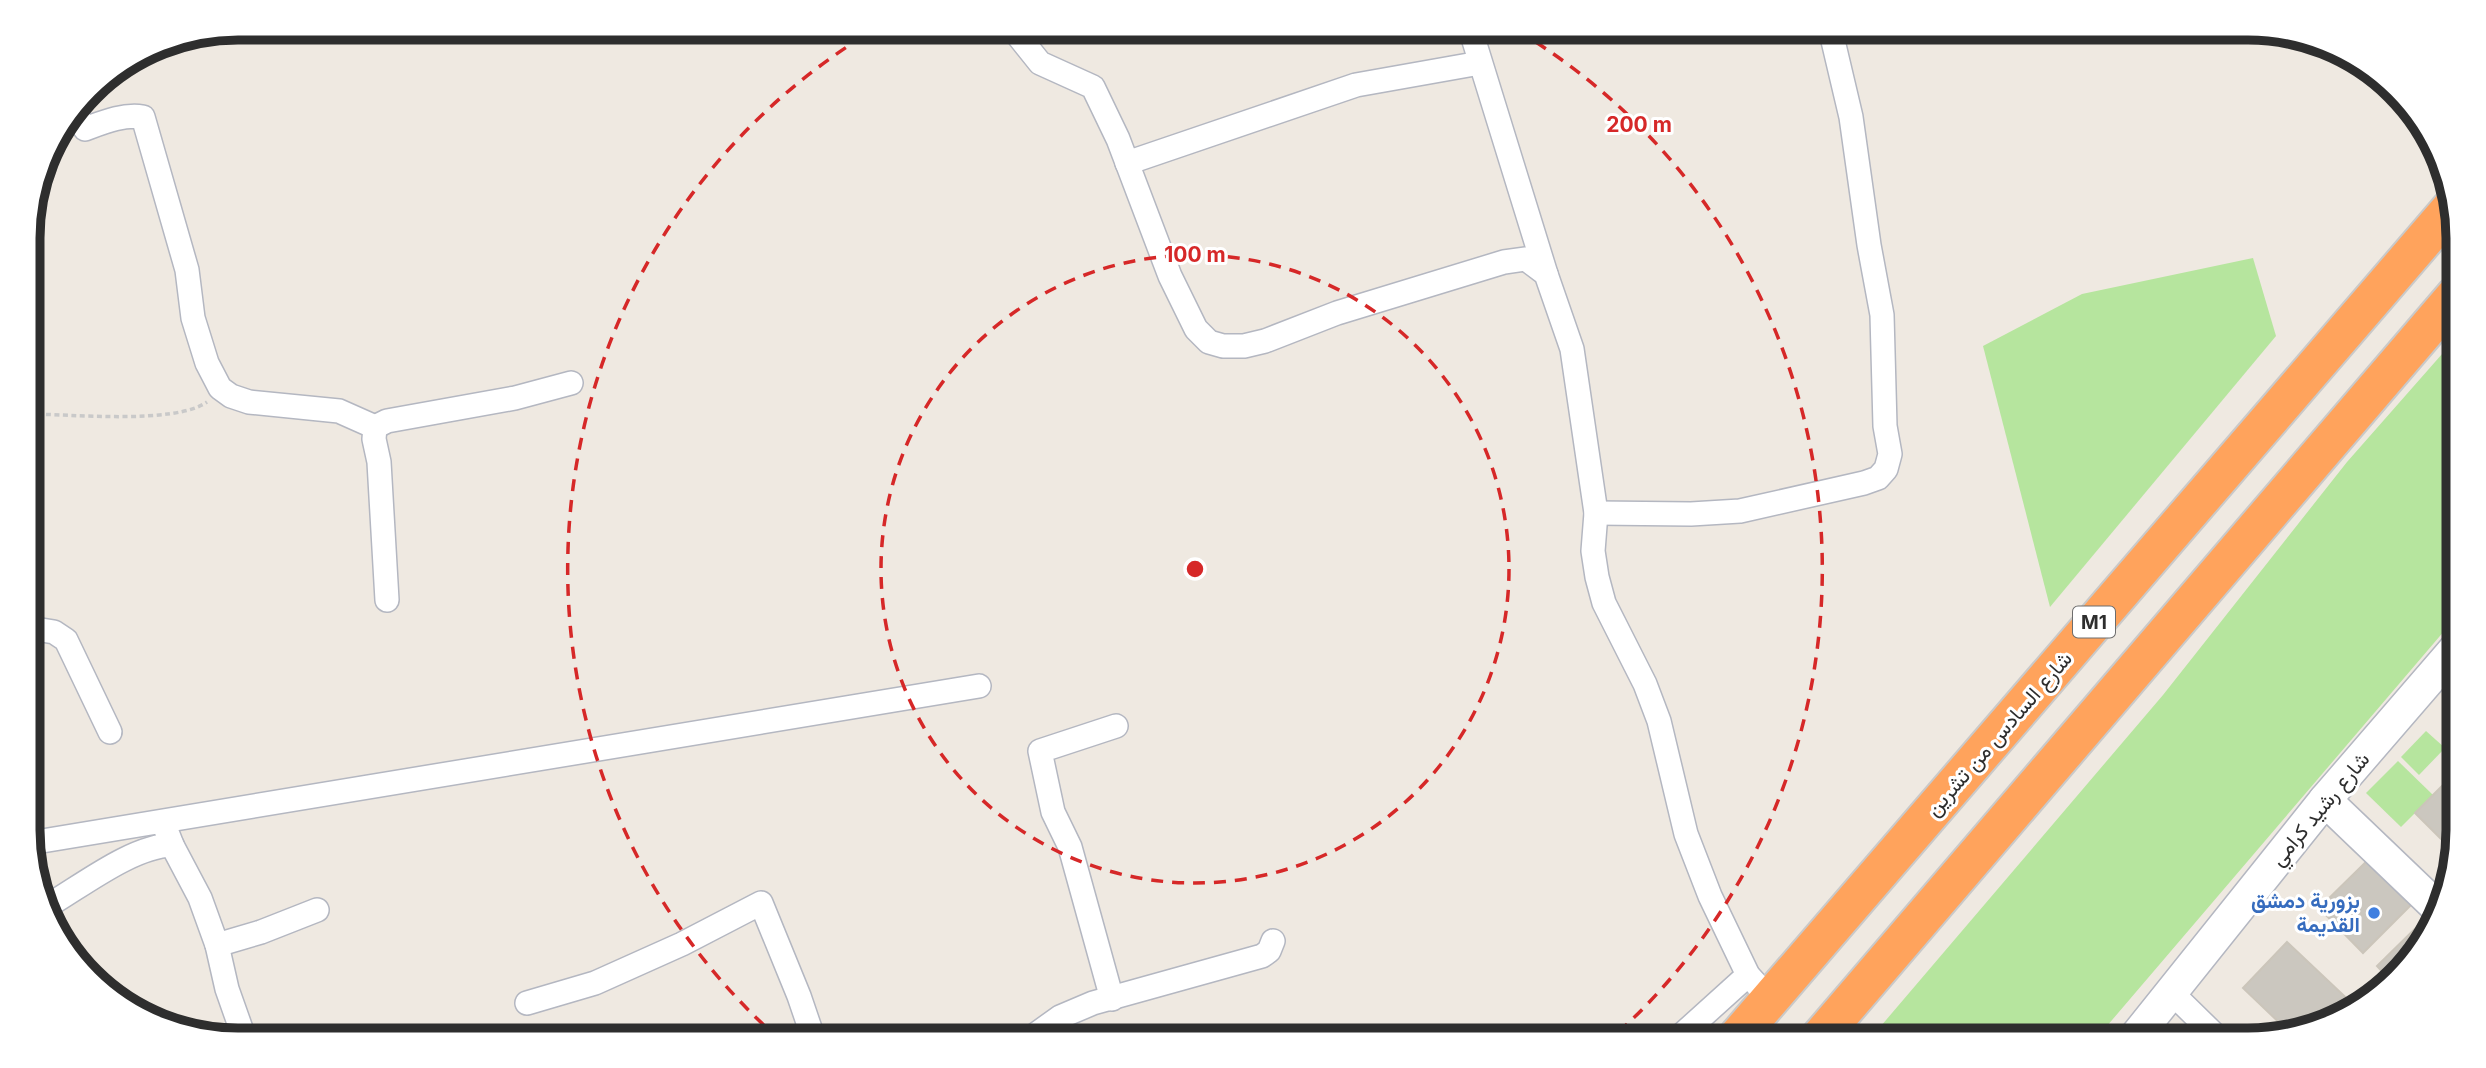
<svg xmlns="http://www.w3.org/2000/svg" width="2486" height="1068" viewBox="0 0 2486 1068" font-family="Inter,Vazirmatn,sans-serif">
<style>
.green{fill:#b6e59e}
.building{fill:#cbc7bf;stroke:#cbc5ba;stroke-width:2}
.lines{fill:none;stroke-linecap:round;stroke-linejoin:round}
.street-casing{stroke:#b4b7c1;stroke-width:26}
.secondary-casing{stroke:#b4b7c1;stroke-width:35}
.highway-casing{stroke:#c9c9c9;stroke-width:42}
.path{stroke:#c9c9c9;stroke-width:3.5;stroke-dasharray:5 3.5;stroke-linecap:butt}
.street{stroke:#fff;stroke-width:23}
.secondary{stroke:#fff;stroke-width:32}
.highway{stroke:#ffa35c;stroke-width:38}
.ring{fill:none;stroke:#d62828;stroke-width:3.5;stroke-dasharray:12 9}
.shop-dot{fill:#3f7fe0;stroke:#fff;stroke-width:2.5}
.labels{text-anchor:middle;stroke-width:6;stroke-linejoin:round;paint-order:stroke}
.shield{fill:#fff;stroke:#6d6d6d;stroke-width:2}
.shield-label{font-size:19px;font-weight:bold;fill:#2e2e2e}
.street-label{font-size:21px;fill:#2e2e2e;stroke:#fff}
.shop-label{font-size:21px;font-weight:bold;fill:#366cbe;stroke:#fff;text-anchor:end}
.rim{fill:none;stroke:#2e2e2e;stroke-width:9}
.centre{fill:#d62828;stroke:#fff;stroke-width:3.5}
.ring-label{font-size:21px;text-anchor:middle;font-weight:bold;fill:#d62828;stroke:#fff;stroke-width:6;stroke-linejoin:round;paint-order:stroke}
</style>
<rect width="100%" height="100%" fill="#efe9e1"/>
<g class="green">
<path d="M2253,258L2276,336L2050,607L1983,346L2082,294Z"/>
<path d="M2457,337V616L2095,1040H1869L2163,695L2347,462Z"/>
<path d="M2426,731L2445,748L2419,775L2401,757Z"/>
<path d="M2398,761L2433,795L2401,827L2366,793Z"/>
</g>
<g class="building">
<path d="M2458,770V831L2454,852L2415,813Z"/>
<path d="M2370,858L2414,902L2363,953L2319,908Z"/>
<path d="M2425,919L2433,927L2414,958L2391,981L2377,966Z"/>
<path d="M2287,942L2356,1007L2288,1031L2243,988Z"/>
</g>
<g class="lines">
<defs>
<g id="street">
<path d="M1012,28L1040,63L1093,87L1118,139L1170,276L1196,329L1209,342L1223,346H1244L1265,341L1337,313L1504,262L1526,259L1546,274L1572,349L1596,513L1593,551L1597,577L1604,603L1645,684L1659,721L1686,834L1710,896L1748,975L1770,999"/>
<path d="M1470,28L1546,274"/>
<path d="M75,112L85,129C104,122 123,114 143,117L187,270L193,318L207,363L220,388L231,396L249,402L339,411L375,427"/>
<path d="M1127,163L1356,85L1480,63"/>
<path d="M375,427L387,421L515,398L571,383"/>
<path d="M375,427L374,439L379,462L387,600"/>
<path d="M1596,513L1691,514L1740,511L1864,483L1878,478L1886,469L1890,454L1885,426L1882,315L1869,245L1851,117L1830,28"/>
<path d="M29,628L54,632L66,640L110,732"/>
<path d="M163,822L172,845L200,898L217,945L227,989L245,1040"/>
<path d="M30,843L979,686"/>
<path d="M49,905C83,885 133,846 172,845"/>
<path d="M217,945L261,932L317,910"/>
<path d="M2172,993L2220,1040"/>
<path d="M1112,999L1070,847L1053,812L1040,751L1116,726"/>
<path d="M527,1003L595,983L682,944L761,903L799,996L814,1040"/>
<path d="M1028,1040L1060,1017L1093,1003L1262,956L1269,951L1273,941"/>
<path d="M1676,1040L1748,975"/>
</g>
<g id="secondary">
<path d="M2325,800L2441,911"/>
<path d="M2133,1040L2325,800L2457,647"/>
</g>
<g id="highway">
<path d="M1735,1040L2454,205"/>
<path d="M1818,1040L2456,295"/>
</g>
</defs>
<use href="#street" class="street-casing"/>
<use href="#secondary" class="secondary-casing"/>
<use href="#highway" class="highway-casing"/>
<g class="path">
<path d="M55,138L63,136"/>
<path d="M29,414C70,414 174,425 207,402"/>
</g>
<use href="#street" class="street"/>
<use href="#secondary" class="secondary"/>
<use href="#highway" class="highway"/>
</g>
<g class="ring">
<circle cx="1195" cy="569" r="314"/>
<path d="M779 1039A628 628 0 0 1 872 31M1518 31A628 628 0 0 1 1611 1039"/>
</g>
<circle class="shop-dot" cx="2374" cy="913" r="7"/>
<g class="labels">
<rect class="shield" x="2073" y="606.5" width="42" height="31" rx="5"/>
<g class="shield-label">
<text x="2094" y="629">M1</text>
</g>
<g class="street-label">
<text transform="translate(1999 734) rotate(-49)" y="7">شارع السادس من تشرين</text>
<text transform="translate(2320 809) rotate(-50)" y="7">شارع رشيد كرامي</text>
</g>
<g class="shop-label">
<text x="2360" y="908">بزورية دمشق<tspan x="2360" dy="24">القديمة</tspan></text>
</g>
</g>
<path d="M0 0H2486V1068H0ZM238 40H2248A198 198 0 0 1 2446 238V830A198 198 0 0 1 2248 1028H238A198 198 0 0 1 40 830V238A198 198 0 0 1 238 40Z" fill="#fff" fill-rule="evenodd"/>
<path class="rim" d="M238 40H2248A198 198 0 0 1 2446 238V830A198 198 0 0 1 2248 1028H238A198 198 0 0 1 40 830V238A198 198 0 0 1 238 40Z"/>
<circle cx="1195" cy="569" r="10" class="centre"/>
<g class="ring-label">
<text x="1639" y="132">200 m</text>
<text x="1195" y="262">100 m</text>
</g>
</svg>
